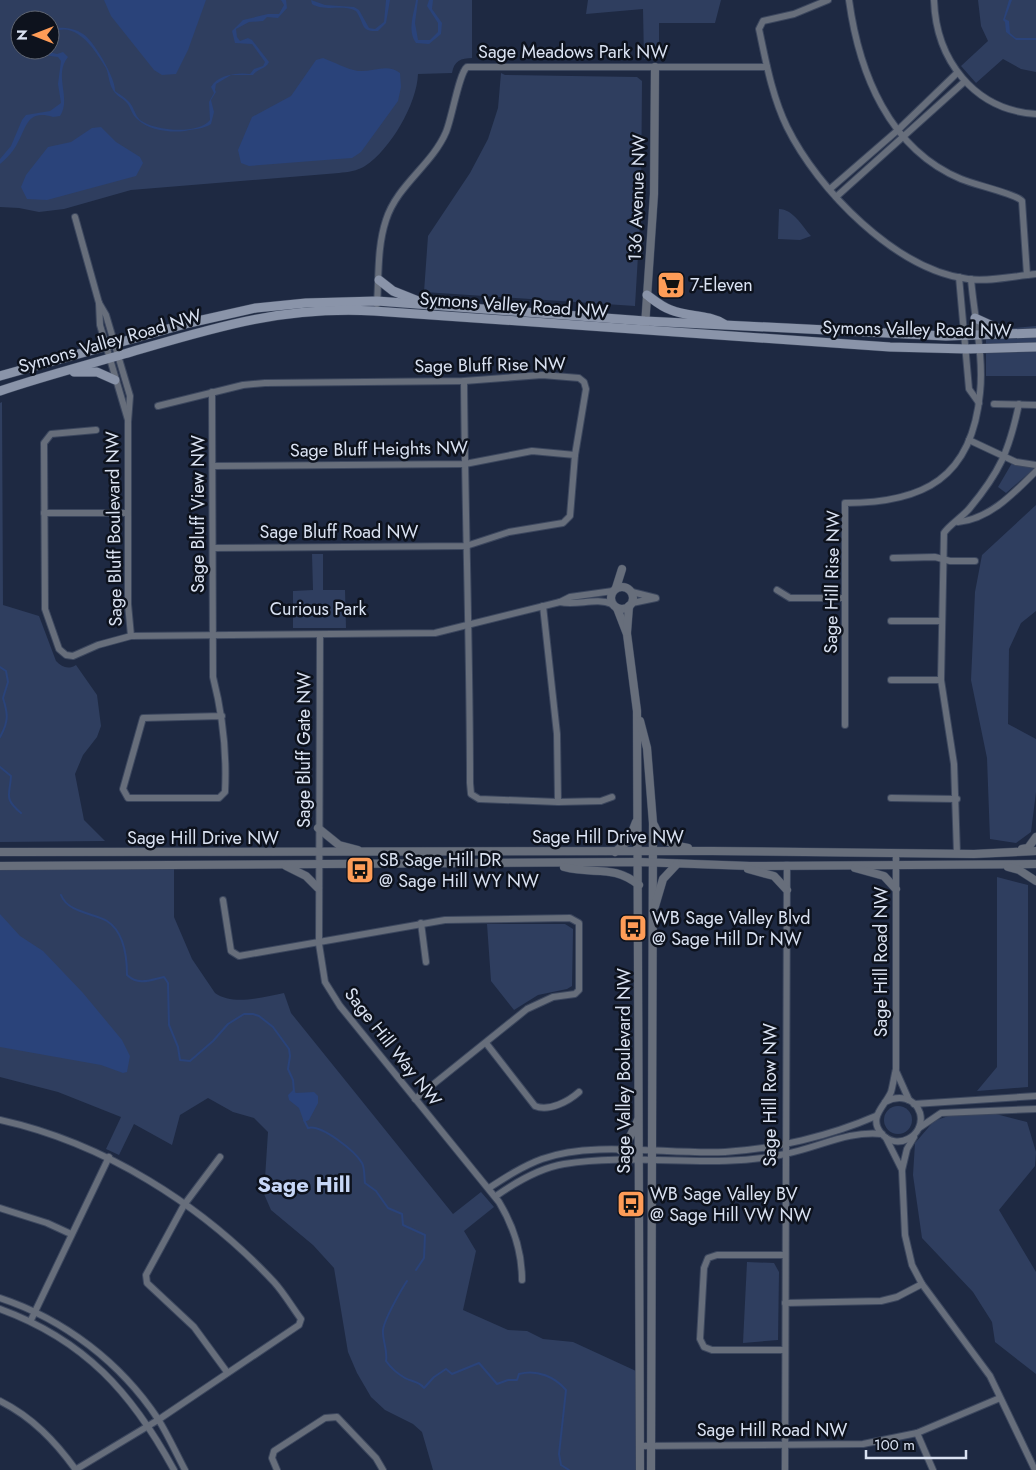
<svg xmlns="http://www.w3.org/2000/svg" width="1036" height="1470" viewBox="0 0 1036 1470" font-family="Jost,sans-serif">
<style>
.green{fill:#2f3e5f;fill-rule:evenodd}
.water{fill:#2a437a}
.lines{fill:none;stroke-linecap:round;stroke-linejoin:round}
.stream{stroke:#2a437a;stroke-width:2}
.minor-casing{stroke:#3c475e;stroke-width:8}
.tertiary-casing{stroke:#3c475e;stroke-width:9}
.secondary-casing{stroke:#3c475e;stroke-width:10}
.minor{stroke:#676e7b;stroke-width:6}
.tertiary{stroke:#676e7b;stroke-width:8}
.secondary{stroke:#8a94a9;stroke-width:9}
.labels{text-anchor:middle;stroke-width:5;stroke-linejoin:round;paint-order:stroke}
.street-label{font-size:18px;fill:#dae2f2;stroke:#0d121d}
.poi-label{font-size:18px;fill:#dae2f2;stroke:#0d121d;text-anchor:start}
.park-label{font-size:18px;fill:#d9e2f3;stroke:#0d121d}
.district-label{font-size:22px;font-weight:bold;fill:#c7d7f7;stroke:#0d121d}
</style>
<rect width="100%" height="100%" fill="#1e2942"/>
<g class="green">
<path d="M0,0H472V58C461,58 454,61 452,73L418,74C417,104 390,150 365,166C357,171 348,172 339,173L131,190L64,209L39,212L19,208L0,207ZM20,20H50V50H20Z"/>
<path d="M588,0H721L715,23H659V59H644L643,9L586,14Z"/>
<path d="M978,0H1036V72L1021,69L1003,59L976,83L961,66L988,41L981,26Z"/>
<path d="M501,73L505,75L637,77L642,81L641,205L635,306L424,292L428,236L470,173L488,139L498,108Z"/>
<path d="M779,209C793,209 802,226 811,236L800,240L778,239Z"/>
<path d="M986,320L1014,328L1036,326V376H986Z"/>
<path d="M2,402L3,605L39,616L56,661C62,667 68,670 76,665L97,695L101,726L97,737L83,755L75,774L84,820L105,841L0,842V403Z"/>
<path d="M1012,463L1036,467L1006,493L998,487Z"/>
<path d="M1036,505V611L1021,623L1009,649L1008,724L1036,739V792L1031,832L1016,843L990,839L987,758L971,680L975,592L982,555Z"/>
<path d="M312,554H323V590H345L346,628H293V591L313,590Z"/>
<path d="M174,868V917L192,959L215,993C233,1006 263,997 284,993L291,1013L453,1214L481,1192L494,1207L464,1231L476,1251L463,1310L508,1330L527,1331L543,1339L573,1342L636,1371V1470H433L422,1432L413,1424L385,1410L371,1397L357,1373L348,1352L334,1268L313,1245L271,1210L264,1194L268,1132L254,1118L233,1112L208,1098L180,1115L172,1145L134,1124L119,1155L106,1149L121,1117L58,1092L0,1077V869Z"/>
<path d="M997,877L1028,885V1087L977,1091L997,1067Z"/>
<path d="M487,924H565L573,929V931L572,986L567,989L538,995L514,1010L491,981Z"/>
<circle cx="898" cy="1120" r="14"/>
<path d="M992,1113L1027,1122L1036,1152L1035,1166L999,1210L1036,1272V1374L995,1342L992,1322L973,1292L922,1238L913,1175L915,1143L934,1121L954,1114Z"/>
<path d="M747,1262L774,1263L779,1272L778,1340L743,1343Z"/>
</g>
<g class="water">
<path d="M104,0H206L188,50L176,74L162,75L154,70L111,16Z"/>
<path d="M281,0H286L287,8L278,18L267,17L263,21L249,22L236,29L237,37L240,41L248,38L252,40L269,62C265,70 258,68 253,75H231L216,84L215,90L216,92L211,100L214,112L211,124C203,129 194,129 185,131C170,133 148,130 137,119C132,115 131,108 127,103C123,98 116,96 113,90C109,84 109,75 106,68C97,53 77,20 54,32L50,40L54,28C63,27 75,28 83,34C94,41 116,79 115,91C119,94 126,98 130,103C134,108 135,115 140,120C154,131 198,135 210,120L209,102L214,93L211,87C217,75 238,72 250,74L254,69L263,66L265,62L252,44L235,43L232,31L243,20L268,14H279L284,5Z"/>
<path d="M311,0L325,5L354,7L359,10L369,28L375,29L384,22L386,0H390L386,23L378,31C360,32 365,24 356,11C343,4 325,12 312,4Z"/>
<path d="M416,0H418L415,23L418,40H430L438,32V23L427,6L429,0H433L432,9L442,23L441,34L429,44L416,43C407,30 414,14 416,0Z"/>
<path d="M1009,0H1012L1005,19L1009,21L1010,33L1016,38H1036V40H1016L1006,32L1005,22L1003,20Z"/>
<path d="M42,50L57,54L63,52L68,57C53,75 72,99 60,116L53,117C26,109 27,128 16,146C12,153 6,159 0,164V159L11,146L22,120L26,115L50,111L61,103L58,84L61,61L58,57L43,55Z"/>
<path d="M323,58C334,62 346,69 358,71C374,72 387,63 400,73L401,87L398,101L361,152L352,158L338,159L249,166L241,163L238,150L252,117L291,96L316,60Z"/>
<path d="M101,127L116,142L140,157L143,163L136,176L47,200L27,199L21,187L26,175L48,147L71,142L92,128Z"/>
<path d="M0,914L20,936L43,951L83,993L122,1040L130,1056L127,1072L123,1073L101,1065L0,1047Z"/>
<path d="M293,1090L296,1093L314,1092L318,1096V1103L309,1120L304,1122L299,1108L289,1100L288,1095Z"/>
</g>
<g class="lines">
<g class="stream">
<path d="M0,667L6,671L8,682L3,698C8,714 9,721 0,737"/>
<path d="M0,767L11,776C10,795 3,798 21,813"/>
<path d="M61,895C68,913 94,913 107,921C124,932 127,957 127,975C139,986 150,980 164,977L168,983L169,1025L178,1047L180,1060L190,1061L213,1041L228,1024L244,1014H253L259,1016L273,1027L289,1049L290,1056L288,1069L293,1080L294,1092"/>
<path d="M304,1120L308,1128C321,1124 355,1151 362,1163C365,1169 364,1177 365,1183L376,1191L388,1208L402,1214L403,1225L425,1235L424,1258L416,1270"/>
<path d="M407,1281C401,1290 384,1320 383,1330C382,1340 388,1350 386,1361C391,1368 398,1374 405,1378C412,1382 419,1381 424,1388L434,1377L446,1369L452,1374L479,1363L497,1384L508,1380H517L519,1374C537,1369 555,1377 566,1390L559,1454L561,1465L569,1470"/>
</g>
<defs>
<g id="minor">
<path d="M828,0L794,14L763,21L759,29C766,62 772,96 787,127C818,190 896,270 968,279C990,282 1014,276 1036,274"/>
<path d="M849,0C859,73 889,149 961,179C975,185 1016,194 1022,201L1027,275"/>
<path d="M934,0C936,60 974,110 1036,114"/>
<path d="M830,189L898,130L957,73"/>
<path d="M836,197L964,82"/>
<path d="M75,217L99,303L106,315L130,396L128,422V604L131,636"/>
<path d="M959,277L969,389L979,403"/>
<path d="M99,303L100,325L128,420"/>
<path d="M377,304C379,276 377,247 386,220C397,185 432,165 446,132C452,118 459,73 467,67H767"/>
<path d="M464,381C465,515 470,649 470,783L471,794L479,799L558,802L557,734L543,606"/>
<path d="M212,392L213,677C223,716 227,752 225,792L219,798H128L123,789L143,718L222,716"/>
<path d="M994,404L1036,405"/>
<path d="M158,406L243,385L265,383L464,381L542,375L579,378L584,382L586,389L575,455L570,516L563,523L509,532L466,546L213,548"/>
<path d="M96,430L51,434L44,443L45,609L59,649L66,655L73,656L98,645L131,636L435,633L560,602L570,597L613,591"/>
<path d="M969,440L1016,462L1036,465"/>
<path d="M213,466L465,464L532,451L575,455"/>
<path d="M44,513H128"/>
<path d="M958,522C990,519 1014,493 1036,471"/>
<path d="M893,558L935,557L950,561H975"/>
<path d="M777,590L790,598H845"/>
<path d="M560,602C577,606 596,597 612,604"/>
<path d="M632,603L656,598L632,592"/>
<path d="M891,621H942"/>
<path d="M320,636L319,944L325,982L340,1006L499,1202C514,1227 522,1251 522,1280"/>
<path d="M891,680H941"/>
<path d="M845,725V503C924,503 972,478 980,393C984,356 974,316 971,279"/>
<path d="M891,798L957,799"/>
<path d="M558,802L601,801L612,797"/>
<path d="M957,854L954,764L941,680L944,533C948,526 962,517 969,509C1000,472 1009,451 1019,404"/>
<path d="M223,900L231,951L239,956L445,920L570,918L579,923V990L575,994L553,997L527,1009L415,1099"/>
<path d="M421,923L426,962"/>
<path d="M486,1043L535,1106C549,1112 569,1101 579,1092"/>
<path d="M896,1071L909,1100"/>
<path d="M885,1102C898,1095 915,1097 920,1113C926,1136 896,1152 881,1133C868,1117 885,1106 891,1092C893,1085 894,1077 896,1069V854"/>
<path d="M914,1104L1036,1096"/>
<path d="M0,1120C104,1143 201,1204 274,1282C284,1293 292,1307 301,1319L299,1325L158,1420L75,1470"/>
<path d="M919,1128L941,1113L1036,1109"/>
<path d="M914,1137L907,1149L902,1170L905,1235L912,1265L922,1284L990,1376L1035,1470"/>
<path d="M886,1138L902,1170"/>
<path d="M220,1157L184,1205L146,1275L147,1283L194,1327L227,1372"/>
<path d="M489,1188C506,1177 523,1166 542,1159C594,1140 669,1155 725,1152C775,1149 830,1136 876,1116"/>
<path d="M496,1196C516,1182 539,1168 564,1164C637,1152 712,1170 785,1154C817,1148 849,1130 882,1134"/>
<path d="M0,1208L47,1223L71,1234"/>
<path d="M784,1255H717L708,1258L704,1268L700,1339L704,1347L712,1350H785"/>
<path d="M0,1298C64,1319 121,1363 158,1419C168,1435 176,1453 185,1470"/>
<path d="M785,1303L881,1301L897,1297L922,1284"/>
<path d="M0,1309C85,1340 132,1393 174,1470"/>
<path d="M31,1320L109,1157"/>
<path d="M0,1401C32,1417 55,1441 76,1470"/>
<path d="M917,1433L933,1470"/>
<path d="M640,1446L863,1444L917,1433L1000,1398"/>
<path d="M277,1470L272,1458L274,1451L325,1418L337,1417L376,1458L383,1470"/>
<path d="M785,1470L787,865"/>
</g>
<g id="tertiary">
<path d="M645,326L654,194L655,67"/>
<circle cx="622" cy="598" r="11"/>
<path d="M616,588L622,569"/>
<path d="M617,608L627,634L637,711L640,1470"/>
<path d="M627,632L629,606"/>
<path d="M640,721L647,748L653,823L651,1470"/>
<path d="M654,825C660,840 672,845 688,848"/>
<path d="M318,828L339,845L358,850"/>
<path d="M1022,849L1028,848L1036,837"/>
<path d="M0,852L711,851L974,854L1036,851"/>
<path d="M615,852L629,840L636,822"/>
<path d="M0,866L639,862L750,866L1036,864"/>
<path d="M286,866L306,876L318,888"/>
<path d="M564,867C594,875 613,864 639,885"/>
<path d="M1008,867L1019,870L1036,881"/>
<path d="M855,868L884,876L896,889"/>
<path d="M748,869L774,876L787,890"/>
<path d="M655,906L663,879L677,864"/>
<path d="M620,1150L627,1143L638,1120"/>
</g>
<g id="secondary">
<path d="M379,280L393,291L418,301"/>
<path d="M647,295C655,301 662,307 671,310C688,317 708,314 724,324"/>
<path d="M975,318L1008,333"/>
<path d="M74,372H97L115,380"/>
<path d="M0,376L189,323L256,308L306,303L377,301L645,321L946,336L1036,333"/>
<path d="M0,391C41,377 83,366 124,354C213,328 280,306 374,311L890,347L967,349L1036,347"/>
</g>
</defs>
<use href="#minor" class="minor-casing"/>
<use href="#tertiary" class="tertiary-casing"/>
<use href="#secondary" class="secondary-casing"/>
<use href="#minor" class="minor"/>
<use href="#tertiary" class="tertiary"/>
<use href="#secondary" class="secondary"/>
</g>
<defs>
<symbol id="supermarket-square" viewBox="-11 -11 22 22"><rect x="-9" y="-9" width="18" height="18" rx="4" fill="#fe9c57" stroke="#0d121d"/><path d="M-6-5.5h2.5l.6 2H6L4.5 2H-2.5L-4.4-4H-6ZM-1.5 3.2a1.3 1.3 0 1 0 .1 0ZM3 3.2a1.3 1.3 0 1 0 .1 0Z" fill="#111"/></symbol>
<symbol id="bus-square" viewBox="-11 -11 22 22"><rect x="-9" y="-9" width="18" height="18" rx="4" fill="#fe9c57" stroke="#0d121d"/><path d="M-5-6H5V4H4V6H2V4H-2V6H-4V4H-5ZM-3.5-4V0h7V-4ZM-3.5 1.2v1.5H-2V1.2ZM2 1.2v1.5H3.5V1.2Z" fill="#111"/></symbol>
</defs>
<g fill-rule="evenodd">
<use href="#supermarket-square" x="655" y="269" width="32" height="32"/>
<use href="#bus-square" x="344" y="854" width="32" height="32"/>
<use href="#bus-square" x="617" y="912" width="32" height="32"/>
<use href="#bus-square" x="615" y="1188" width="32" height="32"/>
</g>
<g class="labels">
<g class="street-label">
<text x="573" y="58">Sage Meadows Park NW</text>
<text transform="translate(637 198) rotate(-88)" y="6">136 Avenue NW</text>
<text transform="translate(514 305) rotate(4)" y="6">Symons Valley Road NW</text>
<text transform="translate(917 329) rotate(1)" y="6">Symons Valley Road NW</text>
<text transform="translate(110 341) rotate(-16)" y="6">Symons Valley Road NW</text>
<text transform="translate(490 365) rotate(-1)" y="6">Sage Bluff Rise NW</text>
<text transform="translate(379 449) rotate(-1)" y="6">Sage Bluff Heights NW</text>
<text transform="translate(198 514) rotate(-90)" y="6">Sage Bluff View NW</text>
<text transform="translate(114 529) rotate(-91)" y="6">Sage Bluff Boulevard NW</text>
<text x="339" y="538">Sage Bluff Road NW</text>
<text transform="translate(832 582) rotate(-89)" y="6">Sage Hill Rise NW</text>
<text transform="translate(304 750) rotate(-90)" y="6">Sage Bluff Gate NW</text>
<text x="608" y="843">Sage Hill Drive NW</text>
<text x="203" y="844">Sage Hill Drive NW</text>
<text transform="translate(881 962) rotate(-90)" y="6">Sage Hill Road NW</text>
<text transform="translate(393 1047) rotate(52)" y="6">Sage Hill Way NW</text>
<text transform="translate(624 1071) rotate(-90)" y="6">Sage Valley Boulevard NW</text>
<text transform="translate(770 1095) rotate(-90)" y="6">Sage Hill Row NW</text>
<text x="772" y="1436">Sage Hill Road NW</text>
</g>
<g class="poi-label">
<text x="690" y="291">7-Eleven</text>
<text x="379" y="866">SB Sage Hill DR<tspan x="379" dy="21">@ Sage Hill WY NW</tspan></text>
<text x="652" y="924">WB Sage Valley Blvd<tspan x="652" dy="21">@ Sage Hill Dr NW</tspan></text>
<text x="650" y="1200">WB Sage Valley BV<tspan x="650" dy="21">@ Sage Hill VW NW</tspan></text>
</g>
<g class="park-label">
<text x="318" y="615">Curious Park</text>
</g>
<g class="district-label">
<text x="304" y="1192">Sage Hill</text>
</g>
</g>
<g transform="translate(35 35) rotate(270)"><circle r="24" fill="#0d121d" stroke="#5f6572"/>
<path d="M0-4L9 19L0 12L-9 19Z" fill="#fe9c57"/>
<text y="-8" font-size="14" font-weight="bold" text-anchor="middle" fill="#dae2f2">N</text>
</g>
<path d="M866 1450v8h100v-8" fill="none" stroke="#dae2f2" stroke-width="2.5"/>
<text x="874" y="1450" font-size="15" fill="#dae2f2" stroke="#0d121d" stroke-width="4" paint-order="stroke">100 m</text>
</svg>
